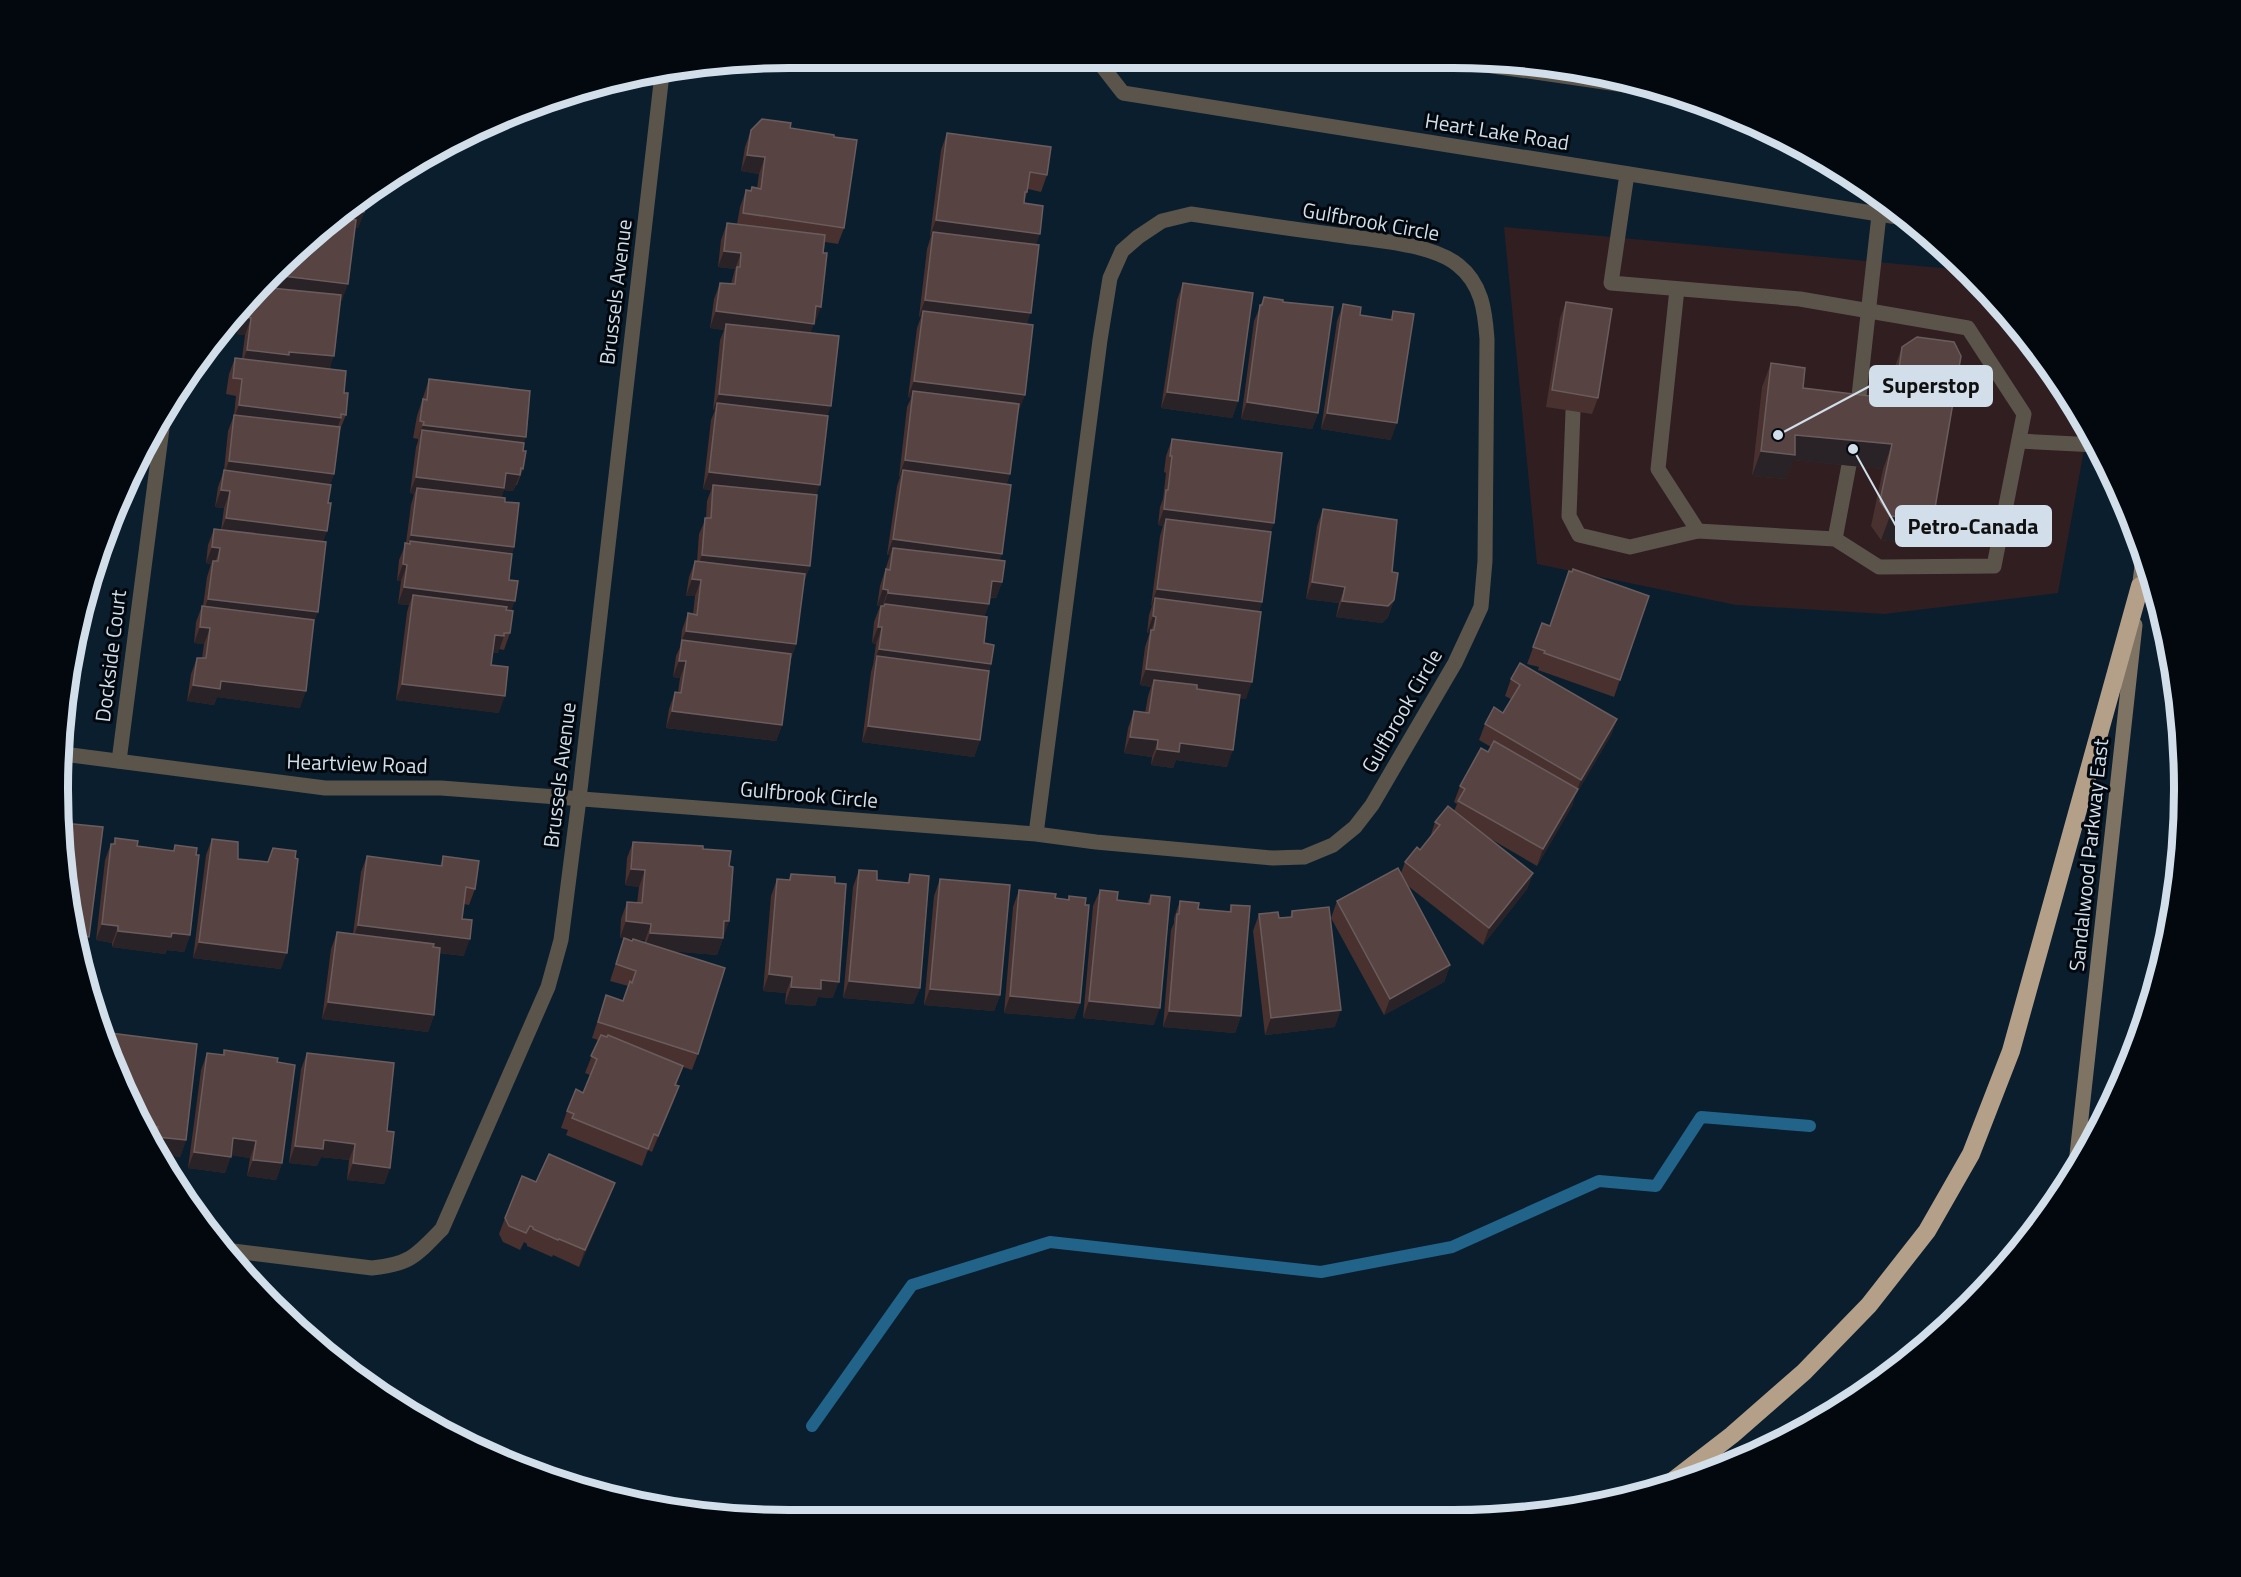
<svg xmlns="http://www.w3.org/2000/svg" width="2241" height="1577" viewBox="0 0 2241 1577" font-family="'Titillium Web',sans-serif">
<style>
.commercial{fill:#301e21}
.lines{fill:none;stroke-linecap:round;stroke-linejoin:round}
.stream{stroke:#226389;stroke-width:12}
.service{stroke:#5b544a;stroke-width:15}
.minor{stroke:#5b544a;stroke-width:15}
.tertiary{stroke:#5b544a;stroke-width:15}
.secondary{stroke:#7f7363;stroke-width:15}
.motorway{stroke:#b4a088;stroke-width:18}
.wall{fill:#48312e}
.shaded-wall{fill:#292226}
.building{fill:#574442;stroke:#6a5c5d;stroke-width:1.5}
.labels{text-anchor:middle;stroke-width:6;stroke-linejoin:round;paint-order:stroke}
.street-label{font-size:21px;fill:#d2dfea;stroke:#02080e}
.rim{fill:none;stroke:#d2dfea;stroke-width:8}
.leader{fill:none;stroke:#d2dfea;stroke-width:2}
.callout-dot{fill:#d2dfea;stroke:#02080e;stroke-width:2}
.callout{fill:#d2dfea;stroke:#d2dfea;stroke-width:2}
.callout-label{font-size:22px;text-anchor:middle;font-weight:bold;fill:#111}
</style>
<rect width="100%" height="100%" fill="#0a1e2e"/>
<path class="commercial" d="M1504,227L1963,270L2002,306L2088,428L2058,593L1884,614L1736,605L1537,564Z"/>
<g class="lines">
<path class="stream" d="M812,1426L912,1285L1050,1242L1321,1272L1452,1247L1599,1181L1656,1186L1701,1117L1810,1126"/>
<g class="service">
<path d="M1627,174L1611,283L1800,299L1968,328L2024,414L1994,566L1879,567L1835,539L1698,531L1658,469L1677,289"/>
<path d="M1573,411L1569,516L1579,535L1630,547L1698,531"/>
<path d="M1857,414L1879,215"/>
<path d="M2019,441L2096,445"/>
<path d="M1835,539L1849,465"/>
</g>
<g class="minor">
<path d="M63,754L325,788H441L1036,834L1096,842L1273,858L1304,857L1333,845L1355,827L1372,805L1455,663L1481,607L1485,561L1487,339C1485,311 1482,284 1458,265C1430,242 1367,240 1331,234C1285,228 1238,221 1191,214L1162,221L1138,237L1122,251L1110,278L1100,340L1036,834"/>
<path d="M119,761L164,413"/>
<path d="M225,1250L372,1268C410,1264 416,1256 442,1229L548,987L561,940L579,799L662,74"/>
</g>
<g class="tertiary">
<path d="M1095,57L1123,93L1910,219"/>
<path d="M1430,57L1659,90"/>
</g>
<g class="secondary">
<path d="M2138,598L2144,550"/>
<path d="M2076,1164L2135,625"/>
</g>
<path class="motorway" d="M1666,1486L1732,1435L1804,1372L1869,1305L1927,1231L1971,1154L2011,1051L2140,586"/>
</g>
<g class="wall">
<path d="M790,128L844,228L838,244L825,242L815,324L814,323L810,333L827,416L816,495L810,566L804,582L796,644L791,659L782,725L776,741L666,728L669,709L675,692H678L680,678L673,677L676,656L680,647L682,630L688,613L693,614L695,596H686L689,577L695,561H697L699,534L706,518L707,501L711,490L703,489L711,420L715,410H713L720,340L724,330L710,328L714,299L720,283L731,284L735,269L718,267L721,240L727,223L737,224L740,207L746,190L750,191L752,187L757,188L759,174L741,171L745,147L751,130Z"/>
<path d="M947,133L1047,175L1041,192L1028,189L1024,203L1036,245L1027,324L1025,395L1018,411L1010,474L1006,485L1002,554L999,560L1002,582L996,598H990L989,604L984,617V643L991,664L989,671L980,740L974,757L862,742L871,672L873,665L876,644L872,643L874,622L880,606H877L880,586L890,555H887L897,486L900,477H899L907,407L911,398L908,397L917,328L921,317H919L927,249L931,236H930L941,150Z"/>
<path d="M364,212L358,228H355L342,301L341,300L330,369L344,393L346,415L339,432L334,474L330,485L328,503L327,531L323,541L318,612L314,621L300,708L217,697L214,705L187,701L191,674L197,658H202L204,644L194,643L196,622L202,606H203L207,577L211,564L206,563L208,545L214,529L221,530L224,508L215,507L218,487L224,470L228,431L234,415L236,396L226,394L229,374L235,358H242L245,335L237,334L238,331L231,330L233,314L238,306Z"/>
<path d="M1183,283L1238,401L1232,418L1161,408L1177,300Z"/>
<path d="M1264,297L1283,302L1318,413L1312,429L1241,419L1254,321Z"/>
<path d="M1566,302L1598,398L1592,414L1546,407L1560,318Z"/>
<path d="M1343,304L1360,315L1390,320L1393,311L1391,440L1321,429L1337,321Z"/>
<path d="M1902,347L1926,532L1919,545L1881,540L1871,526L1883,469L1793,460L1786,479L1752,476L1762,387L1771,363L1803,388L1889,398L1893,372Z"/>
<path d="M429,379L524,443L523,451V469L517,485H516L513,491L504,490L501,498L505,502L514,547L512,553L509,580L512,611L510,633L504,650L499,649L498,653L492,652L491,665L499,713L396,700L407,612L409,605L398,604L401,581H397L399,560L406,543L411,505L414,494L410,493L416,447L418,441V439L413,438L417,416Z"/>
<path d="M1172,439L1274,523L1270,532L1262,602L1259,611L1246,699L1240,698L1227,767L1176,760L1173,768L1151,765L1152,757L1124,753L1128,728L1134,711L1145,713L1148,696L1151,687L1140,685L1145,647L1149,635L1150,633H1147L1149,615L1152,606H1151L1160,536L1163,526L1158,525L1160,507L1163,499L1166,473L1164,472L1166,456Z"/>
<path d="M1323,509L1392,572L1394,600L1388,617L1382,623L1336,617L1339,603L1306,599L1317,526Z"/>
<path d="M1649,596L1614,697L1538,670L1539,667L1527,664L1542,623L1550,626Z"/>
<path d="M1511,679L1617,719L1611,735L1575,796L1572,806L1537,866L1489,838L1533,873L1527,889L1483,945L1408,886L1450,965L1444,982L1384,1015L1331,918L1337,901L1401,873L1405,862L1420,850L1430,838L1435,822L1454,811L1457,804L1454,802L1460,786L1488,752L1491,747L1479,740L1485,724L1503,713L1511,699L1505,696Z"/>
<path d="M115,838L137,846L173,851L175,845L190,935L184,952L167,950L165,954L112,947V943L96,940L105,860L111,844H113Z"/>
<path d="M212,839L238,859L268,862L273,848L281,969L193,958L206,855Z"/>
<path d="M633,842L703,849L729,866V921L717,955L671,951L698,1054L692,1070L683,1067L676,1085L679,1086L673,1103L652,1152L648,1150L642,1166L566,1135L568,1130L561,1128L567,1111L583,1093L590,1075L585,1073L598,1040L592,1038L606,995L623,1001L628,986L610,981L624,938L632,941L644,943L645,940L620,938L621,919L627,902L637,903L639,887L625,885L627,858Z"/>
<path d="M367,856L440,866L443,856L475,889L469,905L464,904L462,919L464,956L439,953L434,1015L428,1032L322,1019L331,949L337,932L353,934L361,872Z"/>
<path d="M859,870L877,880L907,883L910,874L920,988L913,1004L843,998L853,887Z"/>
<path d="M791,874L833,998L818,997L815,1006L785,1004L786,993L763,991L771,896L777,879L789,880Z"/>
<path d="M940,879L1000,995L994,1011L924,1005L934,896Z"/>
<path d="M1019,890L1055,898L1068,899L1069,896L1080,1003L1074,1019L1004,1013L1013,907Z"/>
<path d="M1100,890L1117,900L1147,903L1151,895L1154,1025L1083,1018L1093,906Z"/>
<path d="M1180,901L1198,909L1229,912L1231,905L1241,1016L1235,1033L1163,1027L1171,930L1174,923V918Z"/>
<path d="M1292,911L1335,1027L1265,1035L1253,931L1259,914L1279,918L1290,917Z"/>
<path d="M110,1033L186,1140L180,1157L161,1154L132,1112L105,1046Z"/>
<path d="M224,1050L277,1062L282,1163L276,1180L247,1176L250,1158L231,1155L225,1173L188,1168L201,1070L207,1053L223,1055Z"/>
<path d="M307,1053L387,1131L390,1168L384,1184L347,1180L349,1160L321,1157L317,1166L289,1163L301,1069Z"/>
<path d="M536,1182L615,1183L609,1199L579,1267L553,1255L552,1257L527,1246V1244L524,1242L520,1250L503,1242L499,1234L505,1218Z"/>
</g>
<g class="shaded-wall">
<path d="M747,155L765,157L759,174L741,171Z"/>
<path d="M348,210L364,212L358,228L331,225Z"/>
<path d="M936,220L1040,234L1034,251L933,232L931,236H930Z"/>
<path d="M724,251L741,253L735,269L718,267Z"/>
<path d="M274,275L348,284L342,301L257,290Z"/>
<path d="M925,300L1031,313L1025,329L923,311L921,317H919Z"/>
<path d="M816,306L821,307L815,324L810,323Z"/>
<path d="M716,311L814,324L808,340L726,324L724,330L710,328Z"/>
<path d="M237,314L244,315L238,331L231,330Z"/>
<path d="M243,317L251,318L245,335L237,334Z"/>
<path d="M247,350L289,352L334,356L328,373L241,366Z"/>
<path d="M914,381L1025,395L1019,411L912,398L913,391L911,398L908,397Z"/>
<path d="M1167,392L1238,401L1232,418L1161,408Z"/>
<path d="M719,394L831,406L825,423L717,403L715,410H713Z"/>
<path d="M1247,402L1318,413L1312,429L1241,419Z"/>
<path d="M239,405L341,418L335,434L233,421Z"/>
<path d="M1327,413L1397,423L1391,440L1321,429Z"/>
<path d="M423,425L526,437L520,454L422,430L417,441Z"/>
<path d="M1795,435L1892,444L1883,469L1793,460L1786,479L1752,476L1761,451Z"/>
<path d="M905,460L1010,474L1004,490L903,470L900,477H899Z"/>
<path d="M229,461L334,474L328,490L223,477Z"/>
<path d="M709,472L820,485L814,502L713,485L711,490L703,489Z"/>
<path d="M506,473L520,475L513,491L504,490L498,505L417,488L414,494L410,493L416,477Z"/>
<path d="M221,490L230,491L224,508L215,507Z"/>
<path d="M1935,508L1926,532L1919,545L1881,540L1890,516Z"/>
<path d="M1164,509L1274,523L1268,539L1166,519L1163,526L1158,525Z"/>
<path d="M226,518L327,531L321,548L220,534Z"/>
<path d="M411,535L514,547L508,563L410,541L406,551H405Z"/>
<path d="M893,539L1002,554L996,571L893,548L890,555H887Z"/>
<path d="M212,547L220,548L214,565L213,561L211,564L206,563Z"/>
<path d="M702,555L810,566L804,582L696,572Z"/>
<path d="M403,564L407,565L401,581H397Z"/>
<path d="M692,579L701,580L695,596H686Z"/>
<path d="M992,581L1002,582L996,598L986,597Z"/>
<path d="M1312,582L1345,587L1339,603L1306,599Z"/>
<path d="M404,587L515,601L509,617L413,595L409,605L398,604Z"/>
<path d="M883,589L888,590L882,607L877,606Z"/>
<path d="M1157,589L1262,602L1256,619L1155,598L1152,606H1151Z"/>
<path d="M888,593L989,604L983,620L882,609Z"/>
<path d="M208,599L318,612L312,628L202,615Z"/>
<path d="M1394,600L1388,617L1382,623L1336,617L1342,601Z"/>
<path d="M1153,616L1156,617L1150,633H1147Z"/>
<path d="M200,627L210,628L204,644L194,643Z"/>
<path d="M878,627H882L876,644L872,643Z"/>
<path d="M686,631L796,644L790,661L682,640Z"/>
<path d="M495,635L504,636L498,653L489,651Z"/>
<path d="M879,649L991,664L985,681L877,656L873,665Z"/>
<path d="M679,661H686L680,678L673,677Z"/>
<path d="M1146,669L1252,682L1246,699L1153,687L1154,680L1151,687L1140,685Z"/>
<path d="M221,681L306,691L300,708L217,697L214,705L187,701L193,685Z"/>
<path d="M402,684L505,696L499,713L396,700Z"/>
<path d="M672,711L782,725L776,741L666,728Z"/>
<path d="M1617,719L1611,735L1575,796L1572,806L1537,866L1543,849L1577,790L1581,780Z"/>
<path d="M868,726L980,740L974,757L862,742Z"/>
<path d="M1130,737L1158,740L1152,757L1124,753Z"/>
<path d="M1180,743L1233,750L1227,767L1176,760L1173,768L1151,765L1157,749Z"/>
<path d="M631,869L645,870L639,887L625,885Z"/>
<path d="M1533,873L1527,889L1483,945L1489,928Z"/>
<path d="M626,921L651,924L645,940L620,938Z"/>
<path d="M724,921H729L723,938Z"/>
<path d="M102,924L118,926L112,943L96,940Z"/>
<path d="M358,925L470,939L464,956L352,941Z"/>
<path d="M118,931L172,933L190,935L184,952L167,950L165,954L112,947Z"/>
<path d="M650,933L723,938L717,955L644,949Z"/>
<path d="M75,935L89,937L83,953H79Z"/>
<path d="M199,942L287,953L281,969L193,958Z"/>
<path d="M1450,965L1444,982L1384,1015L1390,999Z"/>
<path d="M769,974L792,977L786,993L763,991Z"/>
<path d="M821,980L839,982L833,998L818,997L815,1006L785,1004L791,987Z"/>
<path d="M849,981L920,988L913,1004L843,998Z"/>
<path d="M930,989L1000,995L994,1011L924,1005Z"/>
<path d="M1010,996L1080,1003L1074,1019L1004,1013Z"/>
<path d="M1089,1001L1160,1008L1154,1025L1083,1018Z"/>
<path d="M328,1002L434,1015L428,1032L322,1019Z"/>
<path d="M1341,1010L1335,1027L1265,1035L1271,1018Z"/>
<path d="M1169,1011L1241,1016L1235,1033L1163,1027Z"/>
<path d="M679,1086L673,1103L652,1152L658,1136Z"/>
<path d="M141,1125L158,1127L153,1142Z"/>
<path d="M157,1137L186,1140L180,1157L161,1154L154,1144Z"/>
<path d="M233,1138L256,1141L250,1158L227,1155Z"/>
<path d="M324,1140L355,1144L349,1160L321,1157L317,1166L289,1163L295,1146Z"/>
<path d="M194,1152L231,1157L225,1173L188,1168Z"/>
<path d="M253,1160L282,1163L276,1180L247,1176Z"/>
<path d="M353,1163L390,1168L384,1184L347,1180Z"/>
<path d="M615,1183L609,1199L579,1267L585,1250Z"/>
</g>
<g class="building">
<path d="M762,119L791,123L790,128L834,135V137L857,140L844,228L743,213L746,190L751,191L752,187L761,189L765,157L747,155L751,130Z"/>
<path d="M947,133L1051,147L1047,175L1030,172L1027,192H1025L1024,203L1043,206L1040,234L936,220Z"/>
<path d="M367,194L364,212L348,210Z"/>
<path d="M339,218L356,220L348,284L274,275Z"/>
<path d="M727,223L825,235L823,253H827L821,307L816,306L814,324L716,311L720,283L735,284L737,267H740L741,253L724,251Z"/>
<path d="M933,232L1039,245L1031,313L925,300Z"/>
<path d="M1183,283L1253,293L1238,401L1167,392Z"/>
<path d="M261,287L341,295L334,356L289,352V355L247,350L251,318L243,317L244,315L237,314L238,307Z"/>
<path d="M1264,297L1283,300V302L1333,307L1318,413L1247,402L1260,305H1262Z"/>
<path d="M1566,302L1612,309L1598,398L1552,390Z"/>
<path d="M1343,304L1361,307L1360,315L1392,320L1393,311L1414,314L1397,423L1327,413Z"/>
<path d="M923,311L1033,325L1025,395L914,381Z"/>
<path d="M726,324L839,336L831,406L719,394Z"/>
<path d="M1917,337L1954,342L1961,356L1935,508L1928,520L1890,516L1880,501L1892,444L1795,435V455L1761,451L1771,363L1805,368L1803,388L1895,399L1902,347Z"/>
<path d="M235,358L346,371L344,393H348L346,415L341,414V418L239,405L242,379L233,378Z"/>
<path d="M429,379L530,391L526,437L423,425L424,422L420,421L423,399L427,400Z"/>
<path d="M913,391L1019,404L1010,474L905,460Z"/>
<path d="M717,403L828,416L820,485L709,472Z"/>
<path d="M234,415L340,427L334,474L229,461Z"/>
<path d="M422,430L524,443L523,451H526L523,469L521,468L520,475L506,473L504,488L416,477Z"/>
<path d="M1172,439L1282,453L1274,523L1164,509L1166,490H1168L1172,456H1170Z"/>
<path d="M224,470L331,485L328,503H331L327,531L226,518L230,491L221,490Z"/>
<path d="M903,470L1011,485L1002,554L893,539Z"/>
<path d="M713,485L817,495L810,566L702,555L705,518H711Z"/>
<path d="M417,488L505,498V502L519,503L514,547L411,535Z"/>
<path d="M1323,509L1397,520L1392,572L1398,573L1394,600L1388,606L1342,601L1345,587L1312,582Z"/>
<path d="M1166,519L1271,532L1262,602L1157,589Z"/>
<path d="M214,529L326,542L318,612L208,599L213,561H218L220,548L212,547Z"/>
<path d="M410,541L512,554L509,580L518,581L515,601L404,587L407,565L403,564L405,543L410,544Z"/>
<path d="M893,548L1005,561L1002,582L992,581L989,604L888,593V590L883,589L886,569L890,570Z"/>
<path d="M695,561L805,574L796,644L686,631L688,613L697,615L701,580L692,579Z"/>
<path d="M1573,569L1649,596L1620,680L1544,653L1545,651L1533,647L1542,623L1550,626L1569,571L1572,572Z"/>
<path d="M413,595L507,607L506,610L513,611L510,633H504V636L495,635L491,665L508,667L505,696L402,684Z"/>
<path d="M1155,598L1261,612L1252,682L1146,669L1151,630H1154L1156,617L1153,616Z"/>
<path d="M885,604L987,617L984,643L994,645L991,664L879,649L882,627H878L881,606H884Z"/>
<path d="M202,606L314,620L306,691L221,681L220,689L193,685L197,658H206L210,628L200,627Z"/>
<path d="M682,640L791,654L782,725L672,711L675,692L681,693L686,661H679Z"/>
<path d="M877,656L989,671L980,740L868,726Z"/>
<path d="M1520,663L1617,719L1581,780L1485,724L1494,707L1503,713L1520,685L1511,679Z"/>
<path d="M1154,680L1197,685V689L1240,695L1233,750L1180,743L1179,752L1157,749L1158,740L1130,737L1134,711L1149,713Z"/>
<path d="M1494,741L1578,789L1543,849L1458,801L1465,789L1460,786L1481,748L1488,752Z"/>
<path d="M1448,806L1533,873L1489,928L1405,862L1417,847L1420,850L1440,825L1435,822Z"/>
<path d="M63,823L103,827L89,937L75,935L63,884Z"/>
<path d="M115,838L138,841L137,846L174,851L175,845L197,848L196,855H199L190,935L172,933L171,937L118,931V926L102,924L111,844H115Z"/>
<path d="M212,839L238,842V859L268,862L273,848L296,851L295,858L298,859L287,953L199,942Z"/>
<path d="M633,842L703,846V849L731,851L729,866L733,867L729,921H724L723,938L650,933L651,924L626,921L627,902L642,903L645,870L631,869Z"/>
<path d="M367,856L442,866L443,856L479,861L475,889L466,887L462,919L472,920L470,939L358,925Z"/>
<path d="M1398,868L1450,965L1390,999L1337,901Z"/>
<path d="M859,870L877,871V880L909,883L910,874L929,876L920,988L849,981Z"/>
<path d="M791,874L835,877V883L846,884L839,982L821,980V989L791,987L792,977L769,974L777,879L790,880Z"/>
<path d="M940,879L1010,885L1000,995L930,989Z"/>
<path d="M1019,890L1056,894L1055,898L1069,900V896L1086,898L1085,905H1089L1080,1003L1010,996Z"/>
<path d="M1100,890L1118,892L1117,900L1150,904L1151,895L1170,897L1160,1008L1089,1001Z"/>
<path d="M1180,901L1199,903L1198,909L1231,912V905L1250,906L1241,1016L1169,1011L1177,914H1179Z"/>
<path d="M1329,907L1341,1010L1271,1018L1259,914L1278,912L1279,918L1292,917V911Z"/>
<path d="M337,932L434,944L433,947L440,948L434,1015L328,1002Z"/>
<path d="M624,938L632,941L633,939L725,968L698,1054L598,1022L606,995L623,1001L630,981L632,983L636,971L616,964Z"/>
<path d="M95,1019L102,1020L100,1033L96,1023Z"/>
<path d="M110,1033L197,1044L186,1140L157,1137L158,1127L141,1125L132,1112L107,1052Z"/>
<path d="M601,1035L607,1037L608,1035L683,1066L675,1085L679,1086L658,1136L654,1134L648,1149L572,1118L574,1114L567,1111L576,1089L583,1093L597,1059L591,1056Z"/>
<path d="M224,1050L278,1058L277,1062L295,1065L282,1163L253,1160L256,1141L233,1138L231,1157L194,1152L207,1053L224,1055Z"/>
<path d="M307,1053L394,1063L387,1131L394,1132L390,1168L353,1163L355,1144L324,1140L323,1149L295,1146Z"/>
<path d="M549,1154L615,1183L585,1250L559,1239L558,1240L533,1229V1227L530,1226L526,1233L509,1226L505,1218L522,1176L536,1182Z"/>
</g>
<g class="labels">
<g class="street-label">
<text transform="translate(1497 132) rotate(9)" y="7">Heart Lake Road</text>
<text transform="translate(1371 222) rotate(10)" y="7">Gulfbrook Circle</text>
<text transform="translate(616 292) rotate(-83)" y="7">Brussels Avenue</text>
<text transform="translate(111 656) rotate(-83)" y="7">Dockside Court</text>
<text transform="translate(1402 711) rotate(-60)" y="7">Gulfbrook Circle</text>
<text transform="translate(357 764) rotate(2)" y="7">Heartview Road</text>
<text transform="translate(560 775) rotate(-83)" y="7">Brussels Avenue</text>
<text transform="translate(809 795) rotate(5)" y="7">Gulfbrook Circle</text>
<text transform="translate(2089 855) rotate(-84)" y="7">Sandalwood Parkway East</text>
</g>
</g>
<path d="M0 0H2241V1577H0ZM789 68H1453A721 721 0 0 1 2174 789V789A721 721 0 0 1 1453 1510H789A721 721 0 0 1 68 789V789A721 721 0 0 1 789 68Z" fill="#02080e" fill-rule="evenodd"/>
<path class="rim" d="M789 68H1453A721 721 0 0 1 2174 789V789A721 721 0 0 1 1453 1510H789A721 721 0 0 1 68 789V789A721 721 0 0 1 789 68Z"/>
<path class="leader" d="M1778 435L1870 386M1853 449L1896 526"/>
<g class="callout-dot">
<circle cx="1778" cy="435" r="6"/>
<circle cx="1853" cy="449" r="6"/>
</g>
<g class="callout">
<rect x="1870" y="366" width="122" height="40" rx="6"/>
<rect x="1896" y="506" width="155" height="40" rx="6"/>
</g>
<g class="callout-label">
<text x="1931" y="393">Superstop</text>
<text x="1973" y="534">Petro-Canada</text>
</g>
</svg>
